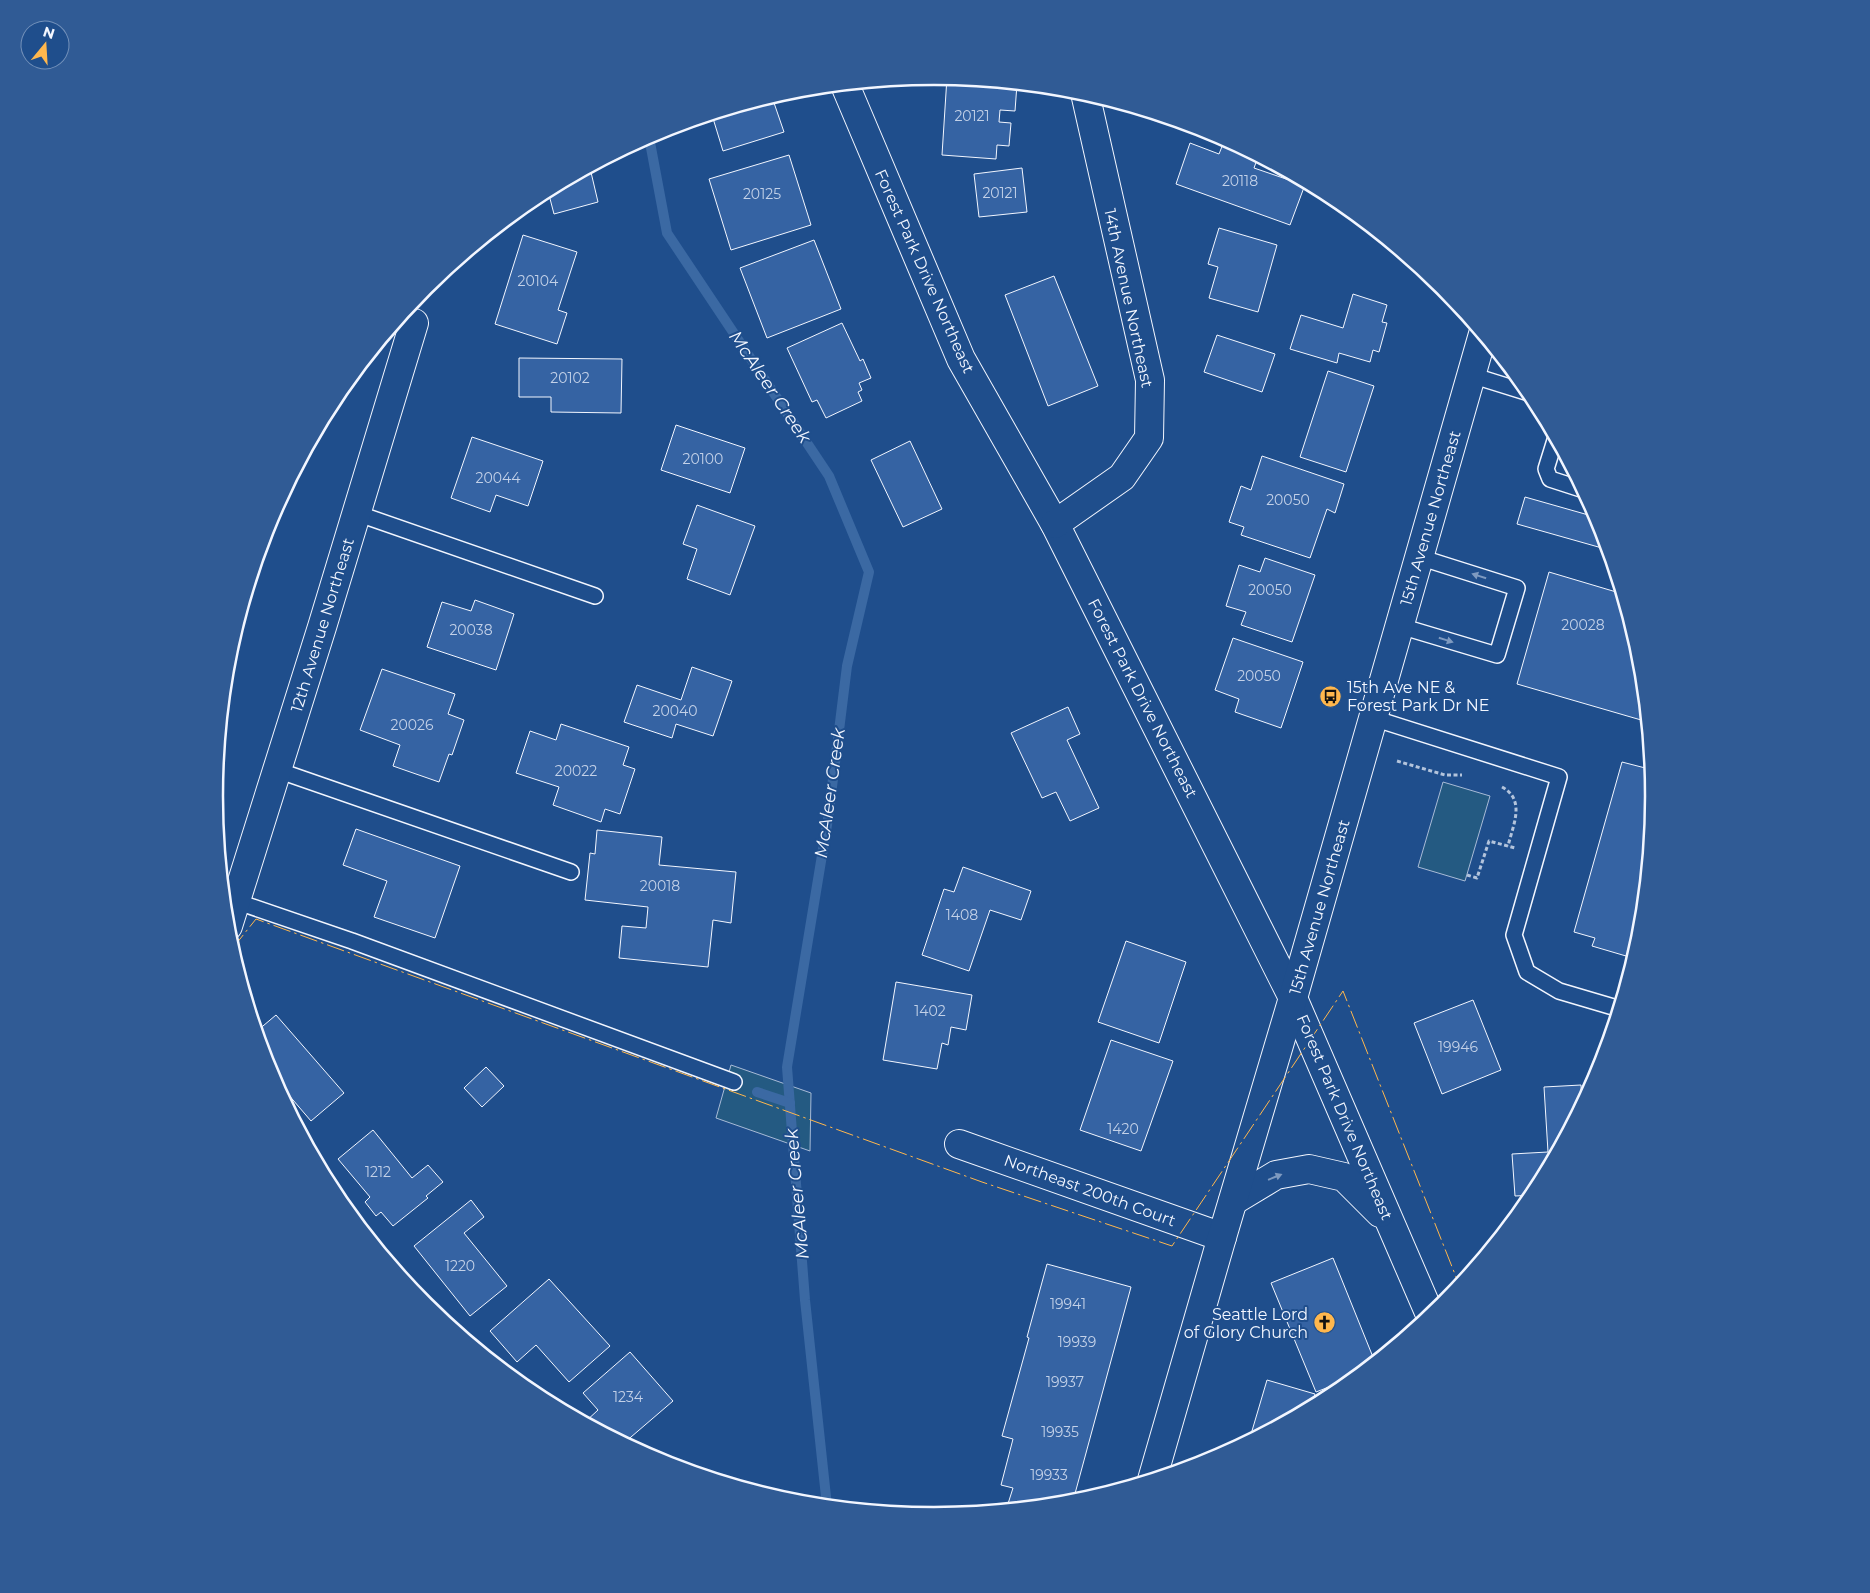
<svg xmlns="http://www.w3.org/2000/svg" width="1870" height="1593" viewBox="0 0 1870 1593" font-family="Montserrat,sans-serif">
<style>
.green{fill:#245a82;stroke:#a8bbd7}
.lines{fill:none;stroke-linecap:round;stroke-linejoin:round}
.stream{stroke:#3b69a3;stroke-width:10}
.building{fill:#3563a3;stroke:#f2f6ff}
.lane-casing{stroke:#f2f6ff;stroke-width:18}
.street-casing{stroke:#f2f6ff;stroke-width:30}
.secondary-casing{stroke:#f2f6ff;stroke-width:30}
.path{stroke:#b3c4dc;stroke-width:3;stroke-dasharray:4 2.5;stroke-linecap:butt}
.lane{stroke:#1f4e8c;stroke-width:15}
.street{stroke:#1f4e8c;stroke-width:28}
.secondary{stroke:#1f4e8c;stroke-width:28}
.power{stroke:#ffb74d;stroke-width:1;stroke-dasharray:18 4 2.5 4;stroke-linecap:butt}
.oneway{fill:#7e9ac0}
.labels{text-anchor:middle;stroke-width:4;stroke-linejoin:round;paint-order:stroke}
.number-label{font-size:14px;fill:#c3d1e8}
.street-label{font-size:16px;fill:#f2f6ff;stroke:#1f4e8c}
.poi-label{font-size:16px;fill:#f2f6ff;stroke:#1f4e8c;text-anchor:start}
.water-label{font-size:18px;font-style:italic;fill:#f2f6ff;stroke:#1f4e8c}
.rim{fill:none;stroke:#f2f6ff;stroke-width:2.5}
</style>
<rect width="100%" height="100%" fill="#1f4e8c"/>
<g class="green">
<path d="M1443,782L1490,796L1465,881L1418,867Z"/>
<path d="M731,1065L811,1093L810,1151L716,1118Z"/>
</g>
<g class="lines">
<g class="stream">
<path d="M649,137L667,233L829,476L869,572L847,666L828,819L787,1067L805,1300L827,1506"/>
<path d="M757,1092L790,1103"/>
</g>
</g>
<g class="building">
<path d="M947,77L1017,84L1015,111L1000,110L999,122L1011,123L1009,146L997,145L996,159L942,155Z"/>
<path d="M772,97L784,132L723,151L712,115Z"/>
<path d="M1225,139L1258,157L1254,168L1289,180L1291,174L1306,182L1290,225L1176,184L1190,143L1219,154Z"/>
<path d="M789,155L811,225L731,250L709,179Z"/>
<path d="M590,168L598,202L554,214L548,191Z"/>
<path d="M1022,168L1027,212L979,217L974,174Z"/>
<path d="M1219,228L1277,245L1258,312L1209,298L1218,267L1208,264Z"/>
<path d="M523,235L577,252L558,310L567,313L557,344L495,324Z"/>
<path d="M814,240L841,309L767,338L740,268Z"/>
<path d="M1054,276L1098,386L1048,406L1005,295Z"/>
<path d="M1353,294L1387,305L1382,322L1387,323L1379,352L1373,350L1370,362L1339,353L1337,363L1290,349L1301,315L1343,328Z"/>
<path d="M842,323L860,361L863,359L871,378L859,383L862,390L858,392L862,401L826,418L817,400L812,402L787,348Z"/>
<path d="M1217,335L1275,354L1262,392L1204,372Z"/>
<path d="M519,358L622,359L621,413L551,412V397H519Z"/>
<path d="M1328,371L1374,386L1346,472L1300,457Z"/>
<path d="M676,425L745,448L730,493L661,470Z"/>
<path d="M472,437L543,461L528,506L496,495L490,512L451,498Z"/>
<path d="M910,441L942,509L903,527L871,460Z"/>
<path d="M1262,456L1344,484L1335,513L1327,509L1310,558L1241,535L1244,527L1229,522L1241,486L1251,490Z"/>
<path d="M283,497L261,560H258L270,521Z"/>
<path d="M1525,497L1599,518L1609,550L1517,524Z"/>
<path d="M697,505L755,526L730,595L687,579L697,549L683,544Z"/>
<path d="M1265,558L1315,575L1292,642L1241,625L1246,612L1226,606L1239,565L1260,572Z"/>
<path d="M1549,572L1623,594L1641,656L1648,722L1517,684Z"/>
<path d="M475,600L514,614L496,670L427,647L442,602L471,611Z"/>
<path d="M1233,638L1303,662L1281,728L1235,712L1239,699L1215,690Z"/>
<path d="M692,667L732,681L713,736L676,724L672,738L624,722L637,685L681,700Z"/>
<path d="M382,669L455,694L448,714L464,720L452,755L449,754L439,782L393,766L400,745L360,730Z"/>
<path d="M1068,707L1080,734L1067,740L1099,808L1070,821L1056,792L1042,798L1011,733Z"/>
<path d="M561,724L629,747L623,765L635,769L620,814L605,809L601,822L553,805L559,787L516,773L530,731L556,740Z"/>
<path d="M1622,762L1653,770L1655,797L1641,937L1636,956L1627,953L1626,956L1592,946L1595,938L1574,932Z"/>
<path d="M356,829L460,866L435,938L374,917L387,881L343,865Z"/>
<path d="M597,830L662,837L659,865L736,872L731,923L713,920L708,967L619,958L622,926L646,928L648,907L585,900L590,853L595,854Z"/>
<path d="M963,867L1031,891L1021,920L990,910L969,971L922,955L944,889L954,892Z"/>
<path d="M1126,941L1186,962L1159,1043L1098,1022Z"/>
<path d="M896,982L972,995L966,1030L951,1027L948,1045L942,1043L937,1069L883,1060Z"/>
<path d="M1473,1000L1501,1070L1442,1094L1414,1023Z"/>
<path d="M276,1015L344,1093L311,1121L269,1072L257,1031Z"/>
<path d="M1111,1040L1173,1061L1141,1151L1080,1130Z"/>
<path d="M486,1067L504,1086L482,1107L464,1088Z"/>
<path d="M1581,1085L1582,1107L1535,1195L1515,1196L1512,1154L1548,1152L1544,1087Z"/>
<path d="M373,1130L412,1178L428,1165L443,1182L426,1196L428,1198L393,1226L381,1212L376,1216L365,1202L370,1197L338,1159Z"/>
<path d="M471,1200L484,1217L464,1233L507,1286L470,1316L414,1246Z"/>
<path d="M1333,1258L1375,1362L1362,1374L1316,1392L1271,1283Z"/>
<path d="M1047,1264L1131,1287L1073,1501L1078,1502L1006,1510L1013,1488L1001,1485L1013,1439L1002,1436L1029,1338L1027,1337Z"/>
<path d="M549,1279L610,1346L569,1382L536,1345L517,1362L490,1331Z"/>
<path d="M630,1352L673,1401L624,1443L585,1422L598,1410L583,1393Z"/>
<path d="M1267,1380L1315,1394L1311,1408L1249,1441Z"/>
</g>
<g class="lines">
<defs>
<g id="lane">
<path d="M1471,375L1532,394"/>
<path d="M1556,437L1546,469L1550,479L1584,490"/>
<path d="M356,513L595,596"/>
<path d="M1400,626L1497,655L1517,588L1419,557"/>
<path d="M1373,718L1559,777L1514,935L1527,972L1559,991L1620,1009"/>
<path d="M277,770L571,872"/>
<path d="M235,901L352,941L734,1082"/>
</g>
<g id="street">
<path d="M845,85L961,359L1055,524L1293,998"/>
<path d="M1055,524L1122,477L1149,438L1150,380L1085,93"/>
<path d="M228,926L322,627L414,323"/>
<path d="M959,1144L1222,1237"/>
</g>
<g id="secondary">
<path d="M1293,998L1431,1317"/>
<path d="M1233,1201L1276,1175L1309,1169L1344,1177L1380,1213"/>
<path d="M1152,1480L1222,1237L1293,998L1483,334"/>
</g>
</defs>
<use href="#lane" class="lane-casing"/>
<use href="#street" class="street-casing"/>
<use href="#secondary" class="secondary-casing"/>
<g class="path">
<path d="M1397,761L1445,775H1462"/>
<path d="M1502,787C1526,800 1513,825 1508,846"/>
<path d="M1467,875L1477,878L1489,841L1515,848"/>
</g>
<use href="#lane" class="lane"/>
<use href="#street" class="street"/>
<use href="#secondary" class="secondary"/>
<path class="power" d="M232,949L256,919L982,1182L1172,1246L1343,991L1460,1287"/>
</g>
<defs><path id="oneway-solid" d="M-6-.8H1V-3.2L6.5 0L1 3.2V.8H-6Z" transform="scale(1.25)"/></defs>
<g class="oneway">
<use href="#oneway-solid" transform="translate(1479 576) rotate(-162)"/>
<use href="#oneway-solid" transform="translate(1446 640) rotate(17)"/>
<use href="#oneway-solid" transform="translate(1275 1177) rotate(-22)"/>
</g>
<defs>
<symbol id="bus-disc" viewBox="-11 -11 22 22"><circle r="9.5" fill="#ffb74d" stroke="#1f4e8c"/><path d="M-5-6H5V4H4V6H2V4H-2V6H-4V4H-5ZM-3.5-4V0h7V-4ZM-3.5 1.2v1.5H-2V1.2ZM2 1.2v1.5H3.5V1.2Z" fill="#111"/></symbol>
<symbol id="church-disc" viewBox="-11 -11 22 22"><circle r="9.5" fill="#ffb74d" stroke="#1f4e8c"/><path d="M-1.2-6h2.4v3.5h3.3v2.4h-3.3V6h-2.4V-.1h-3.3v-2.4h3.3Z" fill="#111"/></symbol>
</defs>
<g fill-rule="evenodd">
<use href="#bus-disc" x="1318" y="684" width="25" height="25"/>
<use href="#church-disc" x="1312" y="1310" width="25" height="25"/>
</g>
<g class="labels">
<g class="number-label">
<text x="972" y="121">20121</text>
<text x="1240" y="186">20118</text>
<text x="1000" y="198">20121</text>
<text x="762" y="199">20125</text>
<text x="538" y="286">20104</text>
<text x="570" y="383">20102</text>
<text x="703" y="464">20100</text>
<text x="498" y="483">20044</text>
<text x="1288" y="505">20050</text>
<text x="1270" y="595">20050</text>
<text x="1583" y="630">20028</text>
<text x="471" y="635">20038</text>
<text x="1259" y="681">20050</text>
<text x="675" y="716">20040</text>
<text x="412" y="730">20026</text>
<text x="576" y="776">20022</text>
<text x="660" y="891">20018</text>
<text x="962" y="920">1408</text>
<text x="930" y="1016">1402</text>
<text x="1458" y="1052">19946</text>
<text x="1123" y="1134">1420</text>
<text x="378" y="1177">1212</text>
<text x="460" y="1271">1220</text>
<text x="1068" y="1309">19941</text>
<text x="1077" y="1347">19939</text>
<text x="1065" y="1387">19937</text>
<text x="628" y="1402">1234</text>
<text x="1060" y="1437">19935</text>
<text x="1049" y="1480">19933</text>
</g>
<g class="street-label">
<text transform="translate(925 271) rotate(66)" y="6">Forest Park Drive Northeast</text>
<text transform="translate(1129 298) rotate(78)" y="6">14th Avenue Northeast</text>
<text transform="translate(1430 518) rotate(-74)" y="6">15th Avenue Northeast</text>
<text transform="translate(322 625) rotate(-73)" y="6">12th Avenue Northeast</text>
<text transform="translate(1143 698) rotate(63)" y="6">Forest Park Drive Northeast</text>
<text transform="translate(1319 907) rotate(-74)" y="6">15th Avenue Northeast</text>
<text transform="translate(1345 1117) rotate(67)" y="6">Forest Park Drive Northeast</text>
<text transform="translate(1090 1190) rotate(20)" y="6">Northeast 200th Court</text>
</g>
<g class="poi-label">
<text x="1347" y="693">15th Ave NE &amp;<tspan x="1347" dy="18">Forest Park Dr NE</tspan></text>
<text x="1308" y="1320" text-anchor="end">Seattle Lord<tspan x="1308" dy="18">of Glory Church</tspan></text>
</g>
<g class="water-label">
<text transform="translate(770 387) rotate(56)" y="6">McAleer Creek</text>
<text transform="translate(830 793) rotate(-82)" y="6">McAleer Creek</text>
<text transform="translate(797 1194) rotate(-95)" y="6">McAleer Creek</text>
</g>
</g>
<path d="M0 0H1870V1593H0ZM223 796a711 711 0 1 1 1422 0a711 711 0 1 1-1422 0Z" fill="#305b95" fill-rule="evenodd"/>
<path class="rim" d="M223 796a711 711 0 1 1 1422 0a711 711 0 1 1-1422 0Z"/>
<g transform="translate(45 45) rotate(18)"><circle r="24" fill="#1f4e8c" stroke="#7391ba"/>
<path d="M0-4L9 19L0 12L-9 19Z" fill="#ffb74d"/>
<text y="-8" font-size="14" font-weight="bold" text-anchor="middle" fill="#f2f6ff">N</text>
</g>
</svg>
